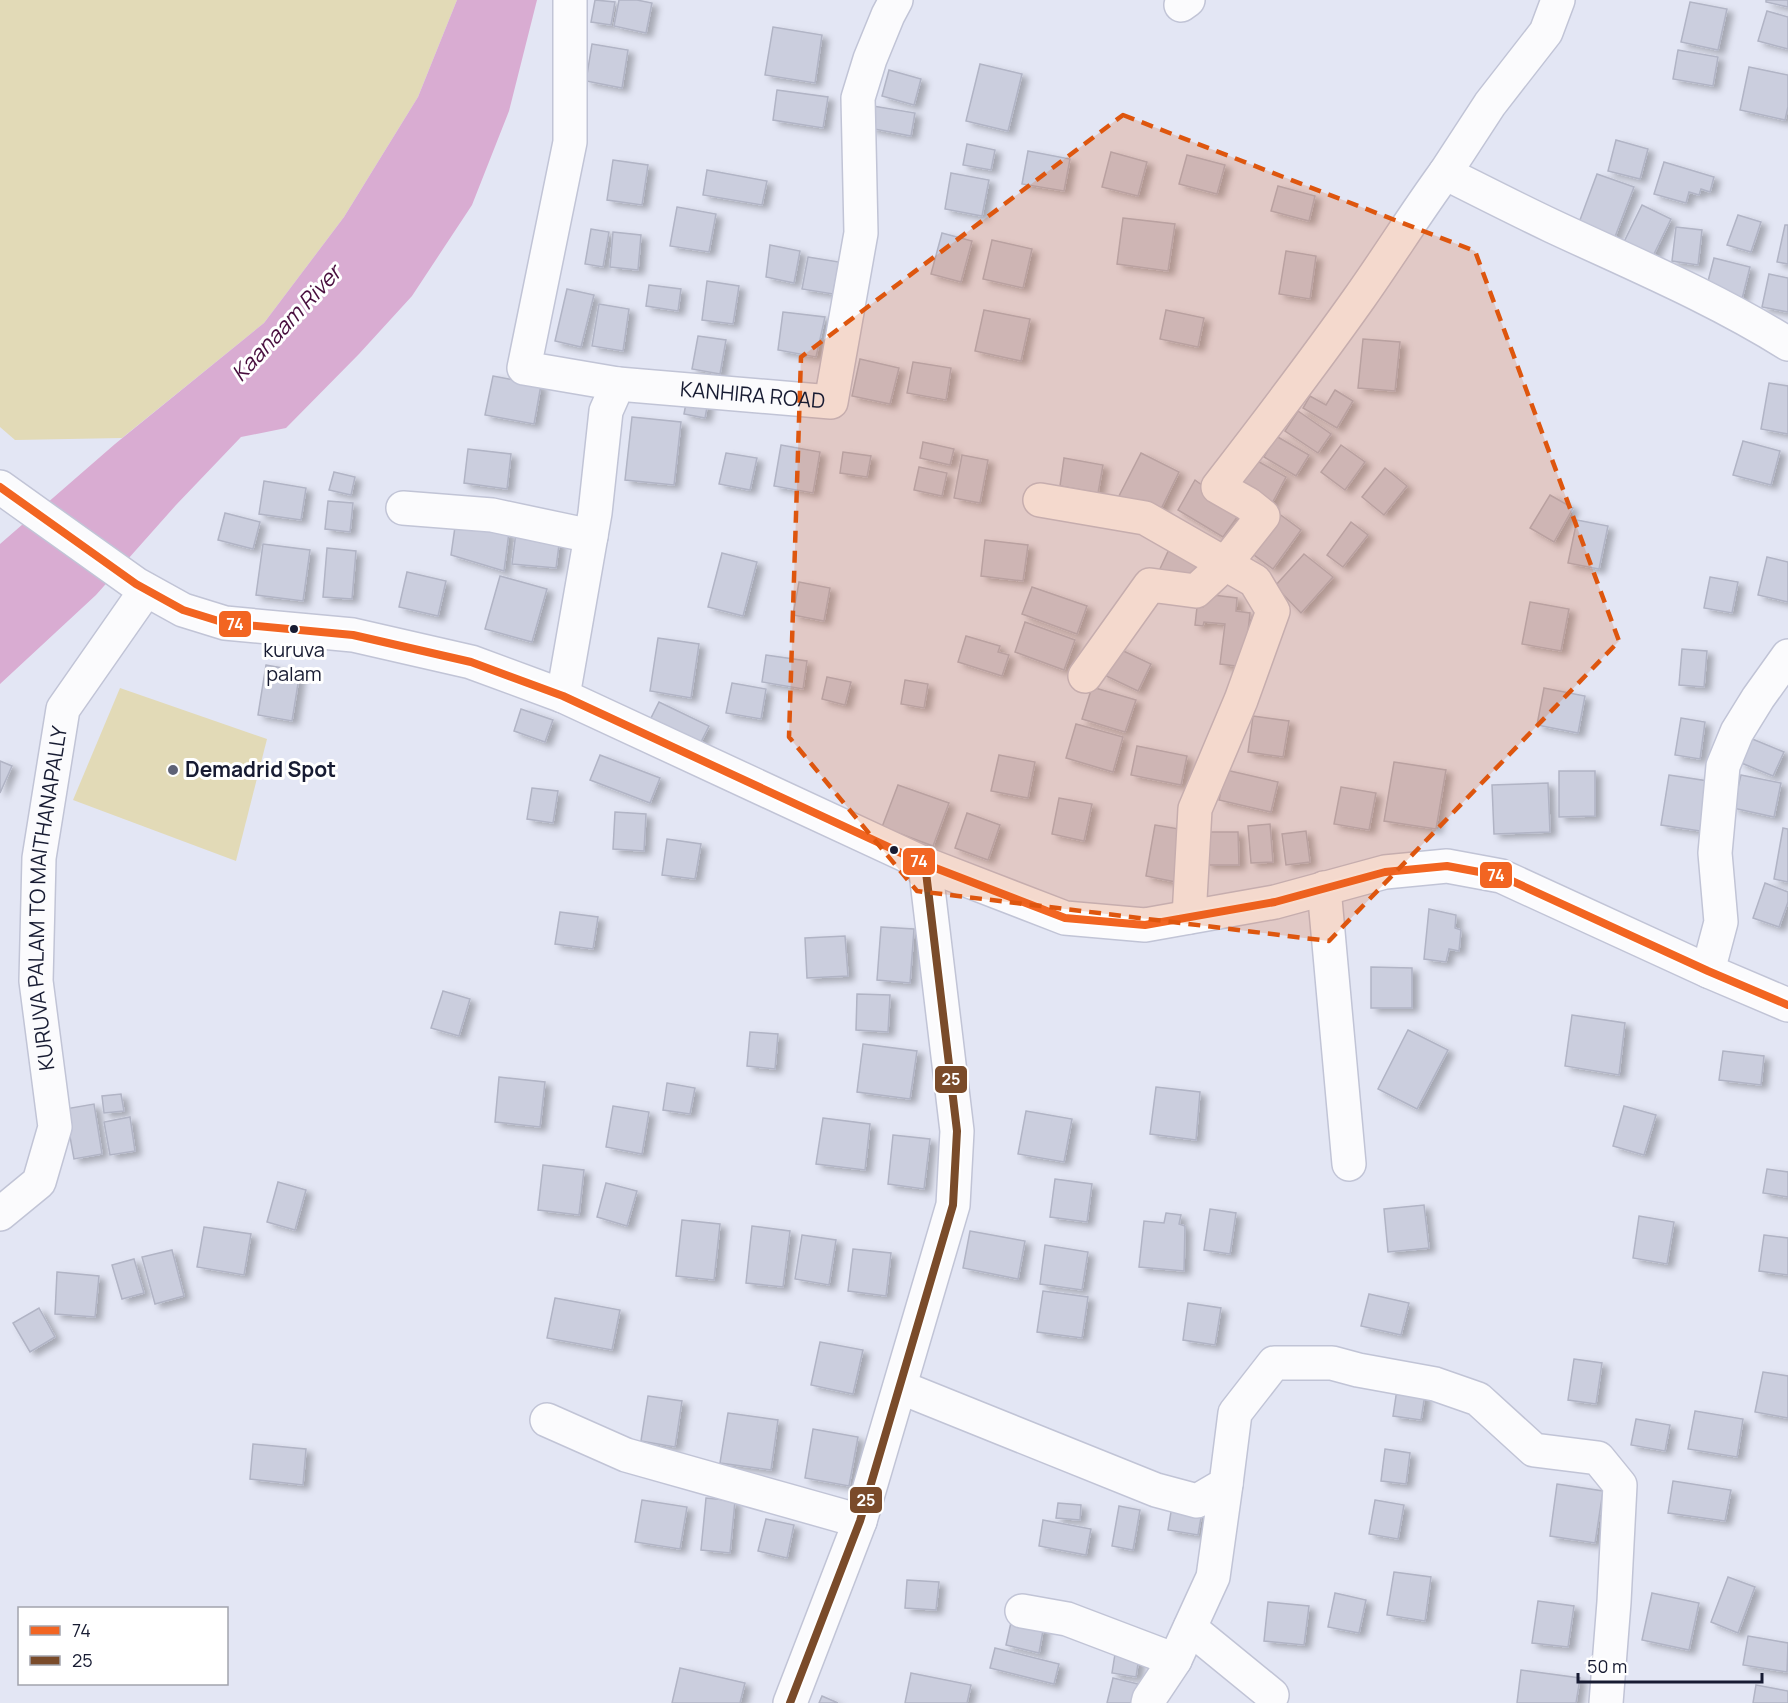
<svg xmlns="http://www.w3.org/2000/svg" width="1788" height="1703" viewBox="0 0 1788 1703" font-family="Manrope,sans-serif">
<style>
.green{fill:#e2dab7}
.water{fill:#d9acd2}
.building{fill:#cbcede;stroke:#b1b4c5;stroke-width:1.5;filter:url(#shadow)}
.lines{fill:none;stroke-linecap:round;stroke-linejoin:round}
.minor-casing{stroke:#c1c4d6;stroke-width:36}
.major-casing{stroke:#c1c4d6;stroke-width:36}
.minor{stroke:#fbfbfd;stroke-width:33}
.major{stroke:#fbfbfd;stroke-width:33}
.bus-1-casing{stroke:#fff;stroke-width:12}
.bus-2-casing{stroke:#fff;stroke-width:12}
.bus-1{stroke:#f26522;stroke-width:8}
.bus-2{stroke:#7a4b2a;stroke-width:8}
.marked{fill:#de560e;fill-opacity:0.2;stroke:#de560e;stroke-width:4.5;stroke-dasharray:12 8;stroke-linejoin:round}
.bus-dot{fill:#171b32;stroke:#fff;stroke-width:2}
.poi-dot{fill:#5e6276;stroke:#fff;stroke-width:2}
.labels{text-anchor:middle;stroke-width:6;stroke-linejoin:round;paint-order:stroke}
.bus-label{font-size:20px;fill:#171b32;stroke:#fff}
.street-label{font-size:21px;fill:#171b32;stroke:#fff}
.poi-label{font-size:21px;font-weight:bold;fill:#171b32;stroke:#fff;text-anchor:start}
.water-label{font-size:22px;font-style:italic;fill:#480d3d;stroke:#fff}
.line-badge{stroke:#fff;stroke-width:2}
.badge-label{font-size:16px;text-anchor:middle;font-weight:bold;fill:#fff}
</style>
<defs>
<filter id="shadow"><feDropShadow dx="6" dy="4" stdDeviation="3" flood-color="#0004"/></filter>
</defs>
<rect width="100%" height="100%" fill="#e3e6f4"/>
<g class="green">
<path d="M0,0H457L418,97L344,217L264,323L122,438L15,440L0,427Z"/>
<path d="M120,688L267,739L236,861L73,800Z"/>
</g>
<path class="water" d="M457,0H537L509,111L472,205L412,296L359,354L286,428L241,437L176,505L96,595L0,684V544L115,444L264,323L344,217L418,97Z"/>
<g class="building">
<path d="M595,0L615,2L611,25L591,22Z"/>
<path d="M619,0H637L652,3L646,33L614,26Z"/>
<path d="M1766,0H1788V7L1766,2Z"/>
<path d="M1690,2L1727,9L1718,50L1681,42Z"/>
<path d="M1767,11L1788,17V49L1758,41Z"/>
<path d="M773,27L822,35L815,83L765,75Z"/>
<path d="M592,44L628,50L622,88L586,81Z"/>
<path d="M1678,50L1718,57L1713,86L1673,79Z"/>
<path d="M980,64L1022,74L1008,131L966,121Z"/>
<path d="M1749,67L1788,75V107L1785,120L1740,110Z"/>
<path d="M889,70L921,79L914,105L882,96Z"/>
<path d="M777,90L828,97L823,128L773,120Z"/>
<path d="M873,106L915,113L911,136L869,128Z"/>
<path d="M1616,140L1648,149L1640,179L1608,171Z"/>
<path d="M967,144L995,150L991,170L963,165Z"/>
<path d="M1028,151L1070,159L1064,191L1022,184Z"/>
<path d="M1111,152L1147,162L1138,196L1102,187Z"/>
<path d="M1187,155L1225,165L1217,194L1179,184Z"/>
<path d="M613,160L648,165L642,205L607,200Z"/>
<path d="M1664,162L1714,177L1710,192L1701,189L1699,195L1689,192L1686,203L1654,194Z"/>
<path d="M707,170L767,181L762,205L703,195Z"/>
<path d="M951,173L989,180L982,216L945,209Z"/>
<path d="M1597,174L1634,187L1613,242L1577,228Z"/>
<path d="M1278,186L1315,196L1309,221L1271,211Z"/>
<path d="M1642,205L1671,219L1651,260L1622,246Z"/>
<path d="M677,207L716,214L709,252L670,246Z"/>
<path d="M1738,215L1761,222L1751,252L1727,245Z"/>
<path d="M1123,218L1175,224L1168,271L1117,264Z"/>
<path d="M1785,225H1788V264L1777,262Z"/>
<path d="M1676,227L1702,230L1698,265L1672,261Z"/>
<path d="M591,229L609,232L603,267L585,264Z"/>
<path d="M613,232L641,235L638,270L610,267Z"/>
<path d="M942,233L972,241L961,282L931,274Z"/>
<path d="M992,240L1032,249L1023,288L983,279Z"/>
<path d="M770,245L800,251L794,283L766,277Z"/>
<path d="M1286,251L1316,256L1310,299L1279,294Z"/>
<path d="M808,257L839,262L833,294L802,289Z"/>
<path d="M1714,258L1750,267L1742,299L1706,289Z"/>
<path d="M1769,274L1788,278V312L1762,307Z"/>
<path d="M707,281L739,286L733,324L702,320Z"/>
<path d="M649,285L681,289L678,311L646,306Z"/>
<path d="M567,289L594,295L581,347L555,341Z"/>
<path d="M599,304L629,309L623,351L592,346Z"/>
<path d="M984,310L1030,319L1021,361L975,351Z"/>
<path d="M1166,310L1204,318L1198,347L1160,339Z"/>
<path d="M783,312L825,317L816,357L778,350Z"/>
<path d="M698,336L726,340L720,374L692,369Z"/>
<path d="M1363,339L1400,342L1395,391L1358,388Z"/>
<path d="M860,359L899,368L890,404L852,396Z"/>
<path d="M913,362L951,368L946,400L907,393Z"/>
<path d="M493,376L541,385L534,424L485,415Z"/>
<path d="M1769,383L1788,386V434L1761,429Z"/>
<path d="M1335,390L1353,401L1337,428L1303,408L1310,396L1326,405Z"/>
<path d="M687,398L708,402L705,418L684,414Z"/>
<path d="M1298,411L1331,434L1318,453L1285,431Z"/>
<path d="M632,417L681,422L674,485L625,480Z"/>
<path d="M1276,436L1309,455L1296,476L1264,457Z"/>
<path d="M1743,441L1780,451L1771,485L1733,475Z"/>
<path d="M923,442L954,449L950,465L920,458Z"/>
<path d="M781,445L820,452L813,493L774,486Z"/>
<path d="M1341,445L1365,462L1345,490L1321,472Z"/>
<path d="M468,449L511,454L507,489L464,483Z"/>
<path d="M843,452L871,456L867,477L840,473Z"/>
<path d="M726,453L757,458L750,490L719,484Z"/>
<path d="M1141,453L1179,472L1158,515L1119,496Z"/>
<path d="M962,455L988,460L980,503L954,498Z"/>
<path d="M1064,458L1103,465L1098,493L1060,486Z"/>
<path d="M1252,458L1286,477L1269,509L1234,490Z"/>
<path d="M919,467L947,473L942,496L914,490Z"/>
<path d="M1385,468L1407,486L1384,515L1362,497Z"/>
<path d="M334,472L355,477L351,495L329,490Z"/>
<path d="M1195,480L1240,513L1223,537L1178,510Z"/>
<path d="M264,481L306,488L301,520L259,514Z"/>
<path d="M1550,495L1573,508L1554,542L1530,528Z"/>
<path d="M328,501L353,503L350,532L325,529Z"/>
<path d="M225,513L260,522L253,549L218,540Z"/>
<path d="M1278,513L1301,530L1273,569L1250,552Z"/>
<path d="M456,520L509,532L504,571L451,555Z"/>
<path d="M1577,520L1608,526L1599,569L1568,563Z"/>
<path d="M1351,522L1368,535L1343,567L1327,555Z"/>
<path d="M516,532L560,537L556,568L512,564Z"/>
<path d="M985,540L1028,545L1023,581L981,576Z"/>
<path d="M263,544L310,550L303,601L256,595Z"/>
<path d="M1171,545L1204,560L1191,587L1158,573Z"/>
<path d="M327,548L356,551L352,599L323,597Z"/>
<path d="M722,553L757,562L743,616L708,607Z"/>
<path d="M1304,554L1333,577L1301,613L1275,586Z"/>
<path d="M1767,557L1788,562V602L1758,595Z"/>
<path d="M407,572L446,581L438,616L399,607Z"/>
<path d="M500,576L547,589L532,642L485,629Z"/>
<path d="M1710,577L1738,582L1732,613L1704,608Z"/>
<path d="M799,582L830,588L824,621L793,615Z"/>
<path d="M1032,587L1087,606L1077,634L1022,614Z"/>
<path d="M1205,594L1237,598L1236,611L1250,613L1244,667L1220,664L1225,624L1204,622L1203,626L1195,625L1197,607H1203Z"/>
<path d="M1530,602L1569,609L1561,651L1522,644Z"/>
<path d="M1025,622L1075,640L1064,670L1015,652Z"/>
<path d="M966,636L1000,646L998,652L1009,655L1002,676L958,662Z"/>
<path d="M658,638L699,644L691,698L650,691Z"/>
<path d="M1115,647L1151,664L1138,691L1102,674Z"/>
<path d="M1682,649L1707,651L1704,687L1679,685Z"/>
<path d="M766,655L807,661L803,689L762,682Z"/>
<path d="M266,665L300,671L292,721L258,715Z"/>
<path d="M827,677L851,682L845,705L822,699Z"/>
<path d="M905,680L928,684L924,708L901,704Z"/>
<path d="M732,683L766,689L761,719L726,713Z"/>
<path d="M1092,687L1136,700L1125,732L1082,719Z"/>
<path d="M1544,688L1585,696L1578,733L1537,725Z"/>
<path d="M659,702L709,726L698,748L648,724Z"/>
<path d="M521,709L553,720L545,742L514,731Z"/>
<path d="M1253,716L1289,721L1283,757L1248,752Z"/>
<path d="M1681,718L1705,722L1700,759L1675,755Z"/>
<path d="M1076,724L1123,737L1113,772L1066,758Z"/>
<path d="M1750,738L1784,752L1773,776L1739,762Z"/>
<path d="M1137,746L1187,756L1181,785L1131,775Z"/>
<path d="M600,755L660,778L650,803L590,780Z"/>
<path d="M999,755L1035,762L1028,798L991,791Z"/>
<path d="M0,761L12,766L0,793Z"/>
<path d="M1394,762L1446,770L1436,829L1384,821Z"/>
<path d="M1226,770L1278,782L1271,812L1219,800Z"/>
<path d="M1559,771H1595V816L1559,817Z"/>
<path d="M1669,775L1708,781L1700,831L1661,825Z"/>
<path d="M1741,775L1781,783L1774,817L1733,808Z"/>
<path d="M1548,783L1550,832L1494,834L1492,785Z"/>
<path d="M898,785L949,803L933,846L882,827Z"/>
<path d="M1341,787L1376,793L1369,830L1334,824Z"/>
<path d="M532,788L558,791L553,823L527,819Z"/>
<path d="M1059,798L1092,804L1084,841L1052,834Z"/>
<path d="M615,812L646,814L644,851L613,849Z"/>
<path d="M967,813L1000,825L988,860L955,848Z"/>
<path d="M1270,824L1273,862L1251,863L1248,826Z"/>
<path d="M1155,825L1185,830L1176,882L1146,876Z"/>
<path d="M1783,828L1788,829V882L1774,879Z"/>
<path d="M1306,831L1310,862L1286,865L1282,834Z"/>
<path d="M1206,832H1238L1239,865H1206Z"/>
<path d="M667,839L701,844L695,879L662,875Z"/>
<path d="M1765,883L1788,892V902L1779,927L1753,918Z"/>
<path d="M1429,909L1456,915L1455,928L1461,930L1459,951L1449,949L1446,962L1424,959Z"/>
<path d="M560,912L598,917L593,949L555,944Z"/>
<path d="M881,927L914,929L910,983L877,980Z"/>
<path d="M845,936L848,976L807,978L805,938Z"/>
<path d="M1371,967L1412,968V1008H1371Z"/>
<path d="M443,991L470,999L459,1036L431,1028Z"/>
<path d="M857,994L890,995L888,1032L856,1030Z"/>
<path d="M1572,1015L1625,1023L1619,1075L1565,1066Z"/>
<path d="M1408,1030L1448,1050L1417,1109L1378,1089Z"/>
<path d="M750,1032L778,1034L775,1069L747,1066Z"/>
<path d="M863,1044L917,1051L910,1099L857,1092Z"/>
<path d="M1723,1051L1764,1056L1761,1085L1719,1080Z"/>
<path d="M499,1077L545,1082L540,1127L495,1122Z"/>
<path d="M667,1083L695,1088L690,1114L663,1110Z"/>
<path d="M1156,1087L1200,1092L1196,1140L1150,1134Z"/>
<path d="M121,1094L124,1111L104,1113L102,1096Z"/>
<path d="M94,1104L102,1154L74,1159L65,1109Z"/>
<path d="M613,1106L649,1112L642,1154L606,1147Z"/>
<path d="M1624,1106L1656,1115L1644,1155L1613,1146Z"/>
<path d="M1026,1111L1072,1119L1064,1162L1018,1154Z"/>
<path d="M130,1117L135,1151L110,1155L104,1122Z"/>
<path d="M823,1118L870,1124L865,1170L816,1164Z"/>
<path d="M893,1135L930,1139L924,1189L888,1184Z"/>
<path d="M543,1165L584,1170L579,1215L538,1210Z"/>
<path d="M1767,1169L1788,1172V1197L1763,1193Z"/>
<path d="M1055,1179L1092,1184L1087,1222L1050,1217Z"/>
<path d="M278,1182L306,1190L295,1230L267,1222Z"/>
<path d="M606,1183L637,1191L627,1226L597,1217Z"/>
<path d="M1424,1205L1429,1248L1388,1252L1384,1209Z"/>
<path d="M1210,1209L1236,1213L1230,1254L1204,1250Z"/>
<path d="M1166,1213L1181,1215L1179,1224L1185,1226L1184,1271L1139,1267L1144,1221L1164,1223Z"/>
<path d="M1639,1216L1674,1222L1667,1264L1633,1258Z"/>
<path d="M682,1220L720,1224L714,1280L676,1276Z"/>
<path d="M752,1226L790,1231L783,1287L746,1283Z"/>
<path d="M204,1227L251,1234L244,1275L197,1267Z"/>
<path d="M970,1231L1025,1241L1018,1279L963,1268Z"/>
<path d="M802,1235L836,1240L829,1285L795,1279Z"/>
<path d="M1764,1235L1788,1238V1275L1759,1271Z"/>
<path d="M1045,1245L1088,1252L1082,1290L1040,1284Z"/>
<path d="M853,1249L891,1253L886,1296L848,1291Z"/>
<path d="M172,1250L184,1296L155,1304L142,1257Z"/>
<path d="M134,1259L144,1293L122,1299L112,1265Z"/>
<path d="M57,1272L99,1276L95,1317L55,1314Z"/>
<path d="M1043,1291L1088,1297L1082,1338L1037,1332Z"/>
<path d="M1369,1294L1409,1303L1401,1335L1361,1326Z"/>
<path d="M555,1298L620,1310L612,1350L547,1338Z"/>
<path d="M1188,1303L1221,1308L1215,1345L1183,1340Z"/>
<path d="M39,1308L55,1337L30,1352L13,1323Z"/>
<path d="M820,1342L863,1350L853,1394L811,1385Z"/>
<path d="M1574,1359L1602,1363L1596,1404L1568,1400Z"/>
<path d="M1763,1372L1788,1376V1418L1755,1412Z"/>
<path d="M1397,1389L1425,1394L1421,1420L1393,1416Z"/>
<path d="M648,1396L682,1401L675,1447L641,1441Z"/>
<path d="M1695,1411L1743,1419L1737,1457L1688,1449Z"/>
<path d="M728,1413L778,1420L771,1470L720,1463Z"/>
<path d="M1636,1419L1670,1425L1665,1451L1631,1445Z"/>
<path d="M813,1429L858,1437L849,1486L805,1478Z"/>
<path d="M253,1444L306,1449L303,1485L250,1479Z"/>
<path d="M1385,1449L1410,1453L1406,1484L1381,1481Z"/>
<path d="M1673,1481L1731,1490L1725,1521L1668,1513Z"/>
<path d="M1557,1484L1603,1491L1595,1543L1550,1536Z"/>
<path d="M706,1498L735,1501L730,1553L701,1550Z"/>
<path d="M642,1500L687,1507L680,1549L635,1542Z"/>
<path d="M1375,1500L1404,1505L1398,1539L1369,1534Z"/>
<path d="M1058,1503L1081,1505L1080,1520L1056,1518Z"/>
<path d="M1119,1506L1140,1510L1133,1550L1112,1546Z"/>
<path d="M1172,1506L1202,1512L1198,1535L1168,1530Z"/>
<path d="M766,1519L794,1525L787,1558L758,1551Z"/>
<path d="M1043,1520L1091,1529L1086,1555L1039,1546Z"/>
<path d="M1394,1572L1431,1577L1425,1621L1387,1615Z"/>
<path d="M1728,1577L1755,1587L1738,1633L1711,1622Z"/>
<path d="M907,1580L939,1582L936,1610L905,1608Z"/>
<path d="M1335,1593L1366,1600L1359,1633L1328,1627Z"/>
<path d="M1652,1593L1699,1603L1689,1650L1642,1640Z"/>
<path d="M1538,1601L1574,1606L1568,1647L1532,1643Z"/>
<path d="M1268,1602L1309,1606L1304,1645L1264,1641Z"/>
<path d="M1012,1618L1044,1625L1039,1653L1006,1645Z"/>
<path d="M1748,1636L1788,1643L1787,1672L1743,1665Z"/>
<path d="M995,1648L1059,1664L1054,1684L990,1668Z"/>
<path d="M1115,1654L1139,1657L1136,1677L1112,1673Z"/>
<path d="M680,1668L745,1683L740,1703H672Z"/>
<path d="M1521,1670L1580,1678L1576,1703H1517Z"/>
<path d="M911,1673L971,1685L967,1703H905Z"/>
<path d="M1113,1678L1138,1684L1133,1703H1107Z"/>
<path d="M1756,1685L1788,1691V1703H1753Z"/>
<path d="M822,1696L838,1703H819Z"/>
</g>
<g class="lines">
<defs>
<g id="minor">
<path d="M570,0V142L524,368L618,384"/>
<path d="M1558,0L1546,32L1490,104L1445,173C1481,191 1516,209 1552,226C1631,263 1713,297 1788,344"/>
<path d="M1181,5L1188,0"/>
<path d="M1040,500L1145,518L1255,581L1273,611L1241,700L1195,809L1189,917"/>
<path d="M403,508L492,515L591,536"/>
<path d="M1085,676L1150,585L1196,591L1225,564L1263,516L1248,504L1218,487C1266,425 1314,362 1360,297C1389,256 1415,214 1445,173"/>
<path id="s1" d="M563,696L595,513L606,411L618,384L831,402L861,233L858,98L870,59L888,15L896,0"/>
<path d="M1324,888L1349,1164"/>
<path d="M1708,971L1721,922L1715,853L1723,766L1737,732L1758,698L1788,656"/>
<path id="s2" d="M0,1214L39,1182L55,1127L36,981L39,858L63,709L146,590"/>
<path d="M900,1387L1156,1490L1197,1501L1226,1484L1235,1413L1274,1363H1332L1358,1370L1435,1384L1478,1399L1534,1450L1598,1458L1620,1485L1614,1602L1606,1703"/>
<path d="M547,1420L626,1455L860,1521"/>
<path d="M1022,1611L1067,1619L1175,1660L1213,1577L1226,1484"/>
<path d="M1190,1628L1272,1695"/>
<path d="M790,1703L860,1521L953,1205L957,1131L925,864"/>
<path d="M1148,1703L1149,1699L1175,1660"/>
</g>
<path id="major" d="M0,487L136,584L183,610L225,623L353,635L471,662L563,696L925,864L1065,918L1145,925L1275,902L1385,872L1447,866L1501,876L1708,971L1788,1005"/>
</defs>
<use href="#minor" class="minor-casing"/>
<use href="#major" class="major-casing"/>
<use href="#minor" class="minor"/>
<use href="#major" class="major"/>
<defs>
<path id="bus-1" d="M0,487L136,584L183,610L225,623L353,635L471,662L563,696L925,864L1065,918L1145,925L1275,902L1385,872L1447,866L1501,876L1708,971L1788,1005"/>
<path id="bus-2" d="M790,1703L860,1521L953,1205L957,1131L925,864"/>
</defs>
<use href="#bus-1" class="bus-1-casing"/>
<use href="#bus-2" class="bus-2-casing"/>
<use href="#bus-1" class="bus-1"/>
<use href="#bus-2" class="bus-2"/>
</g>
<path class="marked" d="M1123,115L1475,251L1619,641L1329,941L917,891L789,737L801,357Z"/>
<g class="bus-dot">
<circle cx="294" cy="629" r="5"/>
<circle cx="894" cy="850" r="5"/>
</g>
<circle class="poi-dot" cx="173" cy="770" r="6"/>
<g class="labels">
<g class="bus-label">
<text x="294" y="657">kuruva<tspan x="294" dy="24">palam</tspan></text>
</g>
<g class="street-label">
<text dy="7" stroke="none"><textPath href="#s1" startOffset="453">KANHIRA ROAD</textPath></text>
<text dy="7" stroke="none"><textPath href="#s2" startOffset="338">KURUVA PALAM TO MAITHANAPALLY</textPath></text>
</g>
<g class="poi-label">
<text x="185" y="777">Demadrid Spot</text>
</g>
<g class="water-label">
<text transform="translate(286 323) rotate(-47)" y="8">Kaanaam River</text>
</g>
</g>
<g class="line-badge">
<rect x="218" y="610" width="34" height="28" rx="6" fill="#f26522"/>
<rect x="902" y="847" width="34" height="29" rx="6" fill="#f26522"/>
<rect x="1479" y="861" width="34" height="28" rx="6" fill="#f26522"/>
<rect x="934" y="1065" width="34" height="29" rx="6" fill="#7a4b2a"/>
<rect x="849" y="1486" width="34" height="28" rx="6" fill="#7a4b2a"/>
</g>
<g class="badge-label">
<text x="235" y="630">74</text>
<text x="919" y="867">74</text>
<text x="1496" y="881">74</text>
<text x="951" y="1085">25</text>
<text x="866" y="1506">25</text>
</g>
<rect x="18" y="1607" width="210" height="78" fill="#ffffff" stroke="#a2a4ad" stroke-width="1.5"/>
<rect x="30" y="1626" width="30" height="9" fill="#f26522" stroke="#a2a4ad" stroke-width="1.5"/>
<text x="72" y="1637" font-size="18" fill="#171b32">74</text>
<rect x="30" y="1656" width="30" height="9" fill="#7a4b2a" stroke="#a2a4ad" stroke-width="1.5"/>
<text x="72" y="1667" font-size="18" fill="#171b32">25</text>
<path d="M1578 1673v9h184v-9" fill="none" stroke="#171b32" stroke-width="3"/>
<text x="1587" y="1673" font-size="18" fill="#171b32" stroke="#ffffff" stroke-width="4.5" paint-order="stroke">50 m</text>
</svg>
